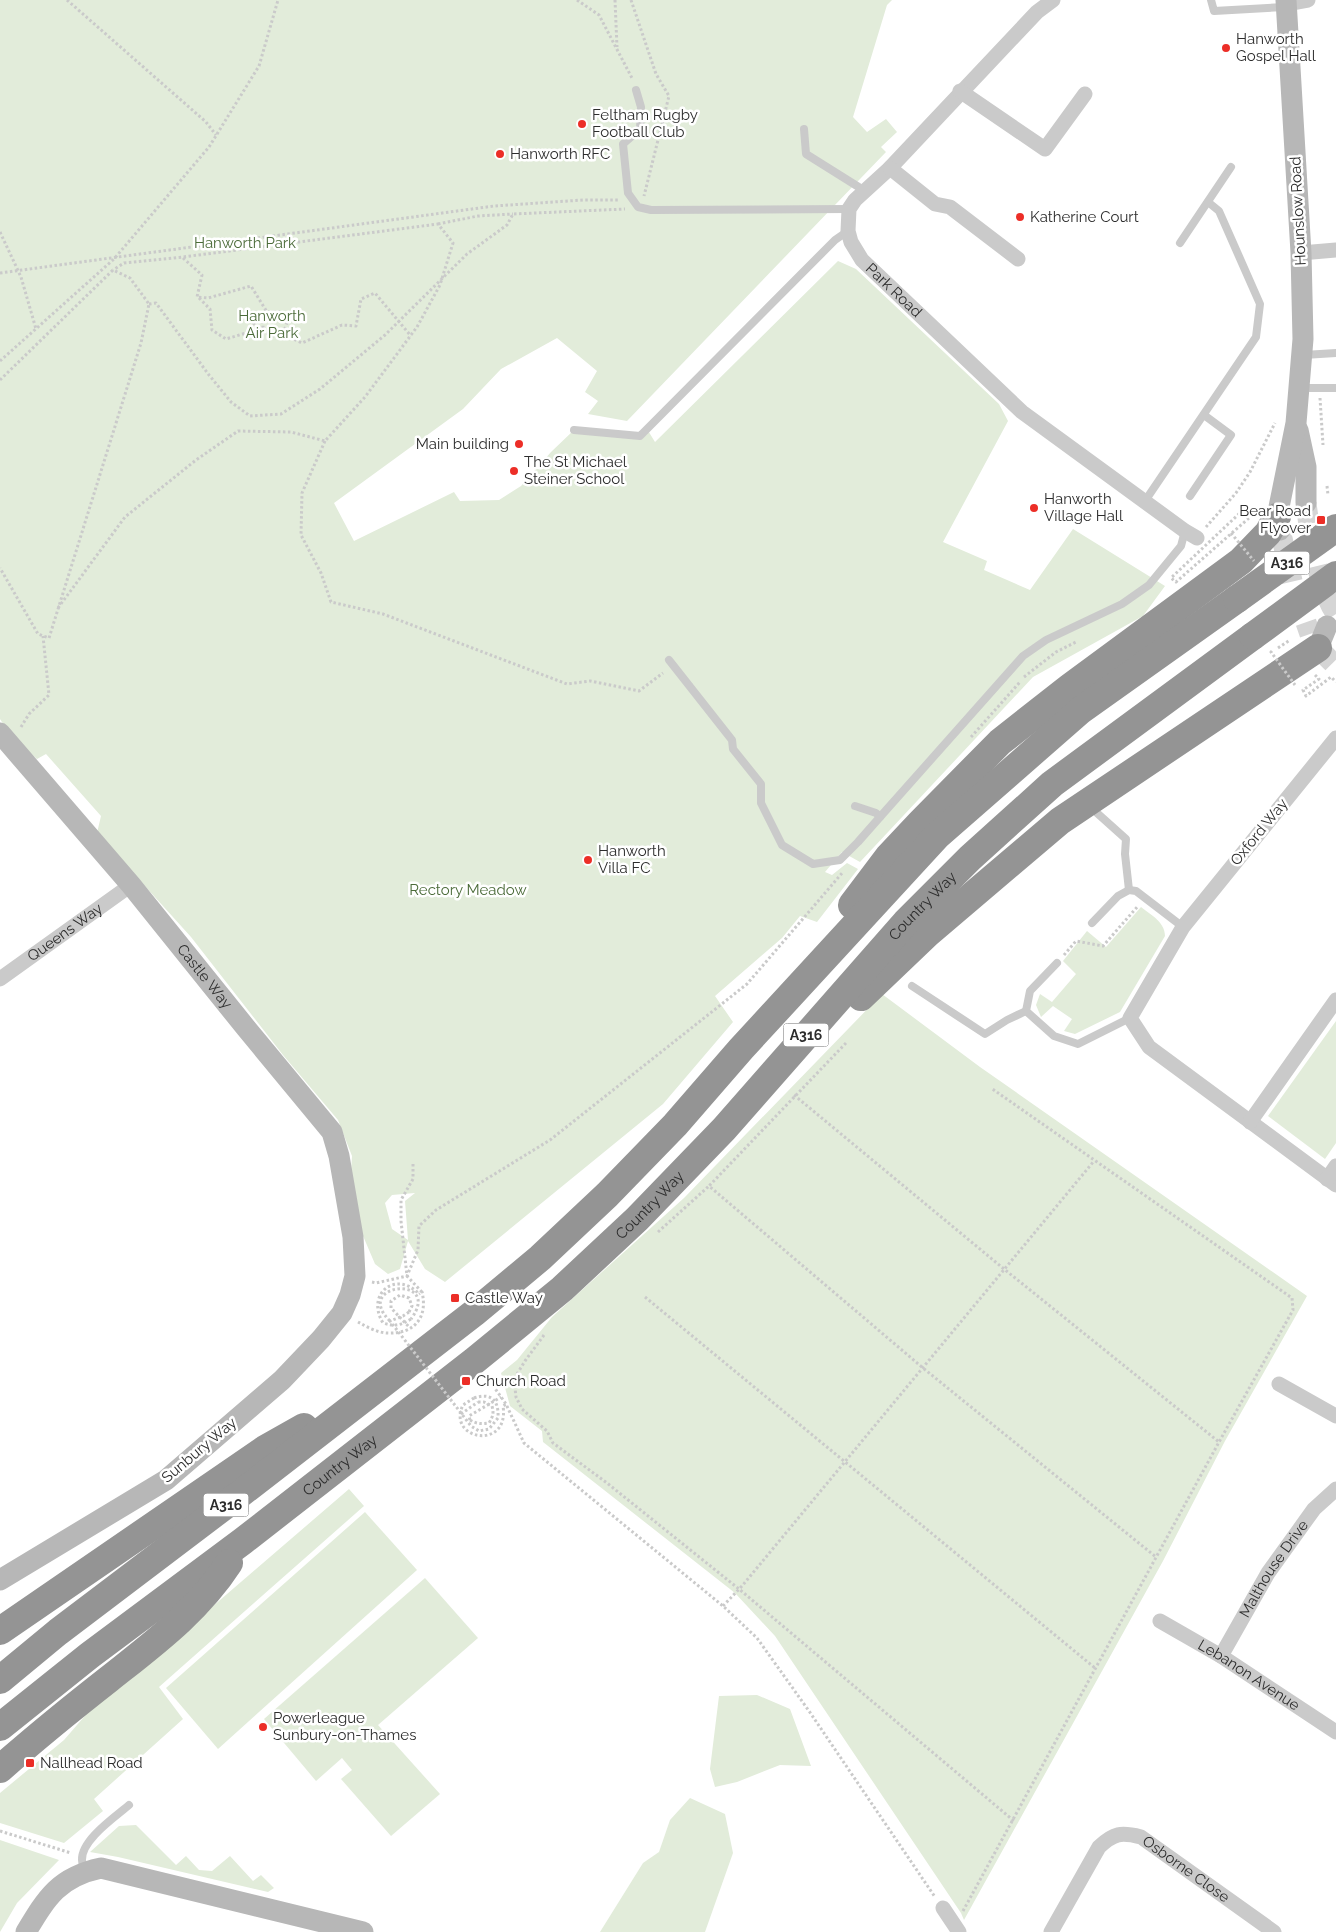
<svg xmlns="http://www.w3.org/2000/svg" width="1336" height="1932" viewBox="0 0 1336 1932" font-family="Raleway,sans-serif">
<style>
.green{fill:#e2ecda;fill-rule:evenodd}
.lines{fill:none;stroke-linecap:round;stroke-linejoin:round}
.secondary-tunnel{stroke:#d5d5d5;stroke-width:21;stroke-dasharray:21 11;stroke-linecap:butt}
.path{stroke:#cacaca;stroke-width:3;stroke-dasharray:2.5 2.5;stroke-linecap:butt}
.lane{stroke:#cacaca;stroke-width:8}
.street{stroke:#cacaca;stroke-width:15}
.secondary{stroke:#b7b7b7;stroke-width:21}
.highway{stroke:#949494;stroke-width:28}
.path-bridge{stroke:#cacaca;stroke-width:3;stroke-dasharray:2.5 2.5;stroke-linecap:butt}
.highway-bridge{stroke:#949494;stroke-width:28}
.poi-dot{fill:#ec2e27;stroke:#fff;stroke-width:2}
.labels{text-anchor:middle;stroke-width:5;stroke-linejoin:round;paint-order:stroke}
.shield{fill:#fff;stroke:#6c6c6c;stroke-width:1}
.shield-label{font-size:14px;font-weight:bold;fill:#2d2d2d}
.poi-label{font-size:15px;fill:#2d2d2d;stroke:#fff;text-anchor:start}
.street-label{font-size:15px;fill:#2d2d2d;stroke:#fff}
.park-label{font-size:15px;fill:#4b6b39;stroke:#fff}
</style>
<rect width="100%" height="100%" fill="#fff"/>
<g class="green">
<path d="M0,0H892L887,5L853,117L867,132L886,119L897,132L881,147L886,152L627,421L588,414L598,401L585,392L597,371L557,338L501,369L463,409L334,503L354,541L454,492L460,501L499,500L521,486L551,452L574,430L639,436L647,429L655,442L838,261L856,269L999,404L1008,421L943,542L987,561L984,570L1030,590L1073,529L1165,586L1143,616L1033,677L860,862L842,852L825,872L832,875L847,863L858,869L817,922L800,916L782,938L715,996L733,1022L663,1104L445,1282L425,1269L408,1241L400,1269L388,1274L375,1264L349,1203L352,1156L338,1120L283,1055L191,937L97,833L101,816L46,754L37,759L11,736L0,719ZM415,1193L405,1201L408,1240L392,1229L385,1203L392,1195Z"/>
<path d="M1141,907C1151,915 1165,922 1165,936L1120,1012L1075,1034L1064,1031L1072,1019L1053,1006L1041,1017L1036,1005L1040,994L1052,1002L1076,974L1063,961L1087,931L1106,947Z"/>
<path d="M882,994L980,1067L1307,1296L1225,1441L1163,1561L964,1920L961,1913L775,1636L735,1593L543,1442L542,1431L510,1406L501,1373L517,1360L552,1317L684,1198Z"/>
<path d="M1336,1021V1143L1325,1159L1268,1116Z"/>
<path d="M349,1489L364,1506L159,1687L183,1719L94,1799L103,1811L64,1843L0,1823V1793L64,1740L103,1695L176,1638Z"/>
<path d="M365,1512L417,1570L218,1749L166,1688Z"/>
<path d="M425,1578L478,1638L378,1725L440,1794L391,1836L341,1779L352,1770L342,1758L316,1781L264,1719Z"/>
<path d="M757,1695L790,1709L811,1766L780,1765L737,1782L715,1787L710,1769L719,1696Z"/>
<path d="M690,1798L725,1814L733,1853L705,1932H600L643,1863L659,1852L670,1820Z"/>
<path d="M136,1825L176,1865L186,1856L199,1870L212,1871L230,1856L253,1881L261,1875L274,1888L268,1892L118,1857L90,1852L119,1826Z"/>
<path d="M0,1840L59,1860L17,1903L0,1932Z"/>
</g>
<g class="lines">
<g class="secondary-tunnel">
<path d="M1306,503C1310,535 1318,587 1336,614"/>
<path d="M1280,530L1293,585L1310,634"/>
<path d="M1318,648L1336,666"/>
</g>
<g class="path">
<path d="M67,0L206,122L216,135"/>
<path d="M577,0L599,15L633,80"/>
<path d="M615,0L617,47"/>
<path d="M631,0L656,74L669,96L644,196"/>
<path d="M438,224L478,216L513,214"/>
<path d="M0,232L21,277L36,329"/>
<path d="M183,258L202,275L197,297L208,298L251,286L267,312H281L287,323L283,334L302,343L342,325L356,326L361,299L375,293L411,336"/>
<path d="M0,273L494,206L583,200H620"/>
<path d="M199,298L210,309L212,330L226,339L246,333L256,321L263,318"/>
<path d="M149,304L156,303L209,375L231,402L250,416L281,414L320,389L385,335L467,254L507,225L513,214L625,209"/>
<path d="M267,312L263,318V332L273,336L283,334"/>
<path d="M0,361L114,259L209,147L259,66L278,0"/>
<path d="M0,380L113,270L130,278L149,304L141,343L49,638L38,634L0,568"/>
<path d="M1320,398L1323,445"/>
<path d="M325,441L302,493L301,535L321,573L331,602L383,614L567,684L590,681L639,691L663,673"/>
<path d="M1327,486L1328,495"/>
<path d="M1242,511L1249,518L1176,582L1171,578Z"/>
<path d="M1206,527L1236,493L1250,472L1275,423"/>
<path d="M58,608L125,517L196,460L238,431L291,432L325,441L365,397L417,327L440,285L453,243L438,224L183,257L124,263L113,270"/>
<path d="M1315,675L1319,679L1303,690L1306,696L1331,677L1336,682"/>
<path d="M1024,677L1056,652L1076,642"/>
<path d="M21,727L29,714L49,695L43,636"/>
<path d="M971,737L1020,682"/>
<path d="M1064,955L1076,941L1103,946L1138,906"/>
<path d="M846,1043L709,1186L923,1368L1156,1557"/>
<path d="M794,1095L1004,1269L1219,1442"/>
<path d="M413,1164V1179L401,1200V1221L407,1276L420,1290L422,1292L419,1294"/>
<path d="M658,1232L709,1186"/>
<path d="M372,1282L376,1283L407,1276L418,1250L419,1226L436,1210L550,1140L747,984L843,872"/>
<path d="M645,1297L1095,1668"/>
<path d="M409,1312L412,1306L409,1298L400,1295L391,1301V1308L410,1328"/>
<path d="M390,1321C351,1283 444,1274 411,1319"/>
<path d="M358,1322C367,1327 378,1333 388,1333C415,1334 428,1317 422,1292"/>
<path d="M544,1335L525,1361L514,1379L516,1397L522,1409L547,1431L553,1443L607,1483L739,1589L1014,1821"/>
<path d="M487,1377L506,1404L524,1443L723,1606L757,1638L809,1711L935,1897"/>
<path d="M474,1398L463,1405C446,1440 510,1451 503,1406L506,1404"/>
<path d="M461,1414L478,1402"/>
<path d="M470,1420L469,1416L501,1397"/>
<path d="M723,1606L742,1586L1094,1161"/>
<path d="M0,1831L71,1853"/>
<path d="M963,1911L1219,1442L1293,1310L1292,1298L991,1088"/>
</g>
<g class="lane">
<path d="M1211,0L1214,11L1284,7"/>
<path d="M636,90L641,107L640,129L623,144L628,193L638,207L651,210L849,209"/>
<path d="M804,129L806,154L865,191"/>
<path d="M1180,243L1231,167"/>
<path d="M1304,355L1336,353"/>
<path d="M1300,388H1336"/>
<path d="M574,430L640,436L835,240L848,231"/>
<path d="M1190,496L1231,435L1204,415"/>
<path d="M1145,501L1256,337L1260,304L1219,211L1208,202"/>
<path d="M669,660L732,740L733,749L761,784V803L782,845L813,864L840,860L858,842L880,817"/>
<path d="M855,806L876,813L880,817L1023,656L1046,640L1122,604L1149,585L1181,546L1185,531"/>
<path d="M1097,813L1126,839L1125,854L1129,890"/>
<path d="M1092,923L1118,896L1129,890L1136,891L1183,927"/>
<path d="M1057,963L1030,991L1026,1011L1054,1036L1078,1044L1130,1018"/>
<path d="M912,986L985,1034L1007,1020L1026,1011"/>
<path d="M85,1872C84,1868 82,1864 82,1860C81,1840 115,1817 129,1805"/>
</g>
<g class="street">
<path id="s1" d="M1053,0L1037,12L890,168L855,200L849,209L848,231L851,242L862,260L1022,412L1185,531L1197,538"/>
<path d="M1286,4L1308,0"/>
<path d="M960,91L1045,149L1085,94"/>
<path d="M890,168L935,204L950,207L1018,259"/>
<path d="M1301,253L1336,250"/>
<path d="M1336,738L1183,927L1130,1018L1149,1047L1336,1185"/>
<path id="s2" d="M0,979L131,885"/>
<path d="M1250,1122L1336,1000"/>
<path d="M1327,1179L1336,1166"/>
<path d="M1279,1384L1336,1416"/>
<path id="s3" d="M1160,1621L1221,1656L1336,1732"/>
<path id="s4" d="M1221,1656L1268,1573L1314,1509L1336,1489"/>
<path d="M943,1908L959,1932"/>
<path id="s5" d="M1051,1932L1099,1847C1114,1833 1121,1832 1141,1837L1274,1932"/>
</g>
<g class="secondary">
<path d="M1298,430L1306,467V503"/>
<path d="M1280,530L1277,517L1296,423L1303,339L1301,253L1286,0"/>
<path d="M1318,648L1327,626"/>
<path id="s6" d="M0,733L131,885L246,1028L332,1132L339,1156L353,1237L355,1276L350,1295L342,1313L321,1339L282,1380L166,1480L0,1580"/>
<path d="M26,1932C47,1897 59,1877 101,1868L363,1932"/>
</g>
<g class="highway">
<path d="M852,905L889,856L920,823L1000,742L1070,687L1241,561L1268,533L1277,517"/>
<path d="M861,997L927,934L1060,821L1318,648"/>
<path d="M0,1631L265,1449L304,1427"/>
<path d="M0,1680L58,1632L231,1501L474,1313L540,1258L607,1195L675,1125L741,1049L937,836L1081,710L1237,599"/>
<path id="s7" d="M0,1727L90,1655L243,1541L474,1361L562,1289L637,1219L724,1129L906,922L970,858L1052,784L1253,636"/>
<path d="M0,1769C35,1738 72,1708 109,1679C153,1644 198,1611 229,1563"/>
</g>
<g class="path-bridge">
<path d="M1231,533L1254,561"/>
<path d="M1278,648L1290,640"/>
<path d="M1272,651L1271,652L1295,685"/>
<path d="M409,1312L403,1316L390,1321L471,1426L479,1431L489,1429L498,1418C499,1401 492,1392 474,1398"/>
<path d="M411,1319C401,1325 395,1327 383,1323C365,1293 397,1270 419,1294"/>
<path d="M470,1420C477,1424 481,1424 489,1423C493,1416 494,1414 492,1406L484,1402H478"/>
</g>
<g class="highway-bridge">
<path d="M1237,599L1336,528"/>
<path d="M1253,636L1336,575"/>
</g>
</g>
<g class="poi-dot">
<circle cx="1226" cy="48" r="5"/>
<circle cx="582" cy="124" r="5"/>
<circle cx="500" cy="154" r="5"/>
<circle cx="1020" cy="217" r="5"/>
<circle cx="519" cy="444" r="5"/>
<circle cx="514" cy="471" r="5"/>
<circle cx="1034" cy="508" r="5"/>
<rect x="1316" y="515" width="10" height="10" rx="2.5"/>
<circle cx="588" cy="860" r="5"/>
<rect x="450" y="1293" width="10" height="10" rx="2.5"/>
<rect x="461" y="1376" width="10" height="10" rx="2.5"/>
<circle cx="263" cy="1727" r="5"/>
<rect x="25" y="1758" width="10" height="10" rx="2.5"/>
</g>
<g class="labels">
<g class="shield">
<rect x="1264.5" y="551.5" width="45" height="23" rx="4"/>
<rect x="783.5" y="1023.5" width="45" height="23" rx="4"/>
<rect x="203.5" y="1493.5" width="45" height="23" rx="4"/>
</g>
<g class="shield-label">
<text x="1287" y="568">A316</text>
<text x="806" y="1040">A316</text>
<text x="226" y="1510">A316</text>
</g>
<g class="poi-label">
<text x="1236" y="44">Hanworth<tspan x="1236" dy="17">Gospel Hall</tspan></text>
<text x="592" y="120">Feltham Rugby<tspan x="592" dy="17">Football Club</tspan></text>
<text x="510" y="159">Hanworth RFC</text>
<text x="1030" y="222">Katherine Court</text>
<text x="509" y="449" text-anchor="end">Main building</text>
<text x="524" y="467">The St Michael<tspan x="524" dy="17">Steiner School</tspan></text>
<text x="1044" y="504">Hanworth<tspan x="1044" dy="17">Village Hall</tspan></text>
<text x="1311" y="516" text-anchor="end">Bear Road<tspan x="1311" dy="17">Flyover</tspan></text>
<text x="598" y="856">Hanworth<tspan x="598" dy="17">Villa FC</tspan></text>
<text x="465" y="1303">Castle Way</text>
<text x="476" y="1386">Church Road</text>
<text x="273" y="1723">Powerleague<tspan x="273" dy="17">Sunbury-on-Thames</tspan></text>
<text x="40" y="1768">Nallhead Road</text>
</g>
<g class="street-label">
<text transform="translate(1298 211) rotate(-93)" y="5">Hounslow Road</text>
<text dy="5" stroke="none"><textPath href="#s1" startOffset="391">Park Road</textPath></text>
<text transform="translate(1259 832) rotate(-51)" y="5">Oxford Way</text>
<text dy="5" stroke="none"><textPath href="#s7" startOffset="1239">Country Way</textPath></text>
<text dy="5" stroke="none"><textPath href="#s2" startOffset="80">Queens Way</textPath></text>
<text dy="5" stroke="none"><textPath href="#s6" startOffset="318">Castle Way</textPath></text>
<text dy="5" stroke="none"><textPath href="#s7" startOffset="834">Country Way</textPath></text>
<text transform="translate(199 1450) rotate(-40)" y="5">Sunbury Way</text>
<text dy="5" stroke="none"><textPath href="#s7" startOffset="429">Country Way</textPath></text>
<text dy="5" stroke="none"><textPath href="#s4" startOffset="102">Malthouse Drive</textPath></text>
<text dy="5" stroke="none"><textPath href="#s3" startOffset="104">Lebanon Avenue</textPath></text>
<text dy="5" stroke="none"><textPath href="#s5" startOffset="199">Osborne Close</textPath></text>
</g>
<g class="park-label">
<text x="245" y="248">Hanworth Park</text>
<text x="272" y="321">Hanworth<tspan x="272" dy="17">Air Park</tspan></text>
<text x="468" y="895">Rectory Meadow</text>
</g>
</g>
</svg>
